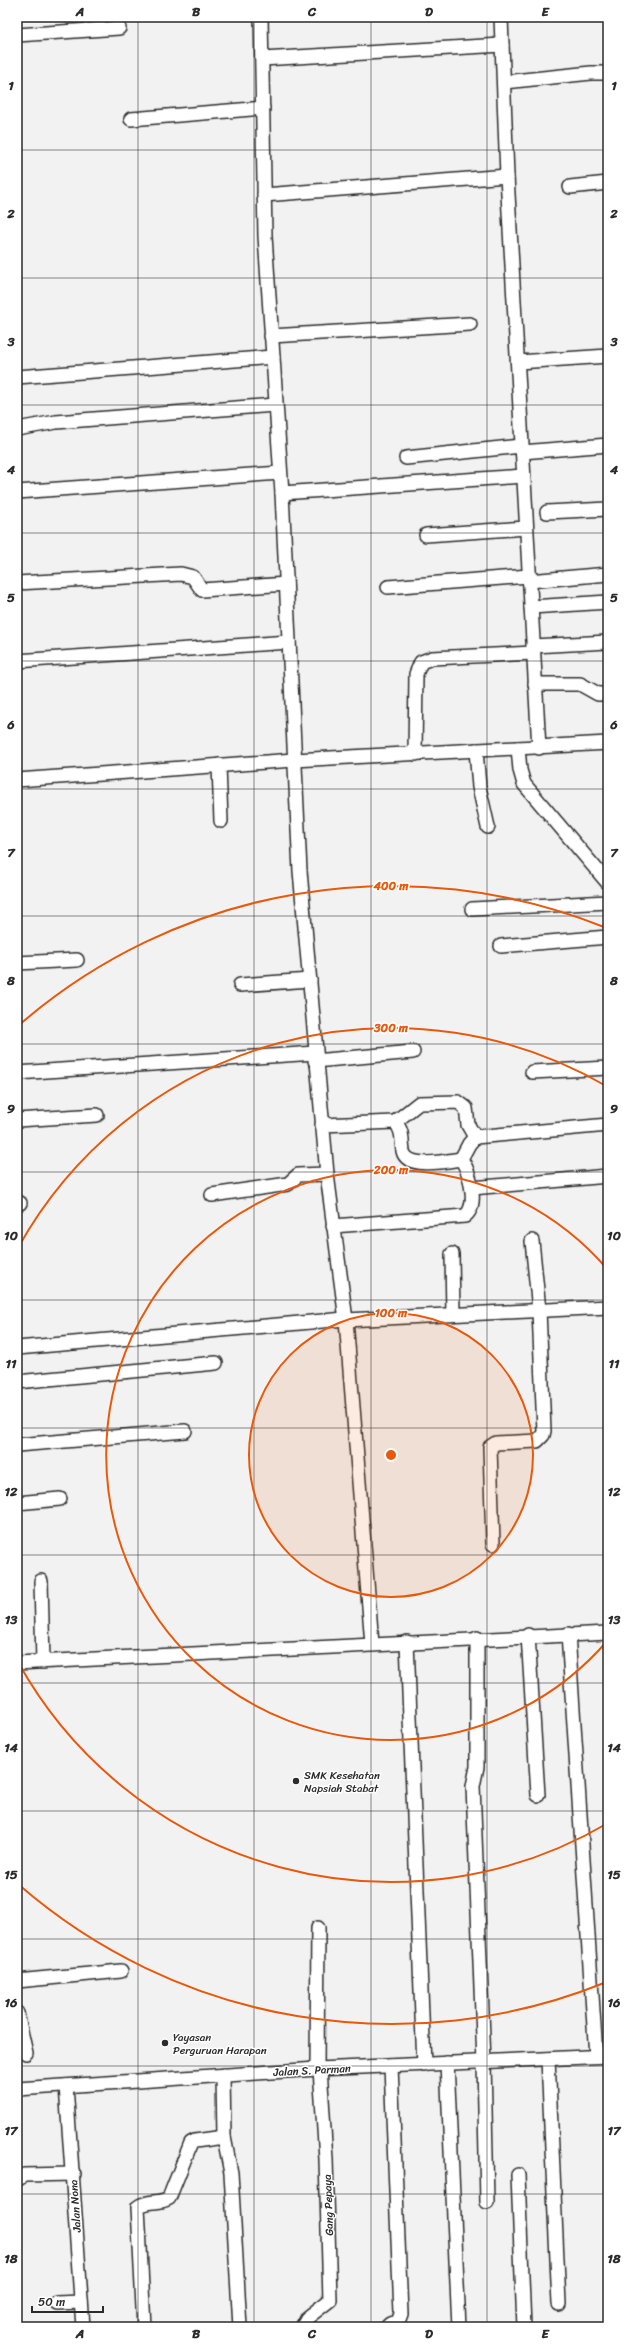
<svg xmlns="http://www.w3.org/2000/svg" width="625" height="2344" viewBox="0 0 625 2344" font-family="Sriracha,sans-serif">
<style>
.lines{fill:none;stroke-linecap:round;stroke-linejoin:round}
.minor-casing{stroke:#2b2b2b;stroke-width:16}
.minor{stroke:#fff;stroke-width:13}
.grid{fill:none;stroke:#2b2b2b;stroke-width:1;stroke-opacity:0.55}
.ring{fill:none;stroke:#e8590c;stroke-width:2}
.poi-dot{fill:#2b2b2b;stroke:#fff;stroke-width:1.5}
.labels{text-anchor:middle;stroke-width:3;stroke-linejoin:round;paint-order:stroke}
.poi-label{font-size:11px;fill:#2b2b2b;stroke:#fff;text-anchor:start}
.street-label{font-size:11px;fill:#2b2b2b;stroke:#fff}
.centre{fill:#e8590c;stroke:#fff;stroke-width:2}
.ring-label{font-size:12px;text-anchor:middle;font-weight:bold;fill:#e8590c;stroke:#fff;stroke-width:3;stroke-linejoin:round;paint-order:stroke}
.neatline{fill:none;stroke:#2b2b2b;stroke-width:1.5}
.grid-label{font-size:13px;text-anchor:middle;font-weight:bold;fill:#2b2b2b}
</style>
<rect width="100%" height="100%" fill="#f2f2f2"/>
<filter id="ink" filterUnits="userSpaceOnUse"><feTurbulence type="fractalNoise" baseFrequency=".025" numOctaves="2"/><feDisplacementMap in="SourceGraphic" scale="8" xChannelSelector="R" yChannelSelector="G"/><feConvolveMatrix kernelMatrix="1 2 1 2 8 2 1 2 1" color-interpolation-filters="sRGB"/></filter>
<g filter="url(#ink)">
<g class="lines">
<defs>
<g id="minor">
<path d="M261,17L265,236L282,493L300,871L327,1174L346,1320L372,1644"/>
<path d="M501,17L507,176L539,748"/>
<path d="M17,35L119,28"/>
<path d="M262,59L502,45"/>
<path d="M504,82L591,73H608"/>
<path d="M131,119L263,108"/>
<path d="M570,187L608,183"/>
<path d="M264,195L507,176"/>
<path d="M271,336L470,324"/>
<path d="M518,362L608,356"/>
<path d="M17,377L273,357"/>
<path d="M17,429L56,422L275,405"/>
<path d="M522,452L608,445"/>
<path d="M406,458L521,446"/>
<path d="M17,492L280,473"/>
<path d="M282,493L523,476"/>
<path d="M547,512L608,509"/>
<path d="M426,535L526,528"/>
<path d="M529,581L608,574"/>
<path d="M17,583L181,574L193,577L202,590L286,584"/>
<path d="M388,587L529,576"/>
<path d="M531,607L608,602"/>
<path d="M533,646L608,642"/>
<path d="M17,661L289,642"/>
<path d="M535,684H580L598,694H608"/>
<path d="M518,748L520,770L524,784L608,883"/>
<path d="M476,750L479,787L488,827"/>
<path d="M415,754L416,674L421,662L432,658L533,653"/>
<path d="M219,765L221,821"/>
<path d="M17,780L294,760L608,743"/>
<path d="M472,909L608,902"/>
<path d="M501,946L608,937"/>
<path d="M17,963L77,960"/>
<path d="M240,985L310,980"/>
<path d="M315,1061L413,1052"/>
<path d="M532,1072L608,1068"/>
<path d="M17,1073L315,1053"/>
<path d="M17,1120L97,1115"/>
<path d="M395,1122C404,1132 401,1140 403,1151C407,1170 448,1161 461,1159"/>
<path d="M322,1125L395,1122L419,1103L458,1102L466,1108L468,1125L475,1137L469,1144L461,1159C470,1172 479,1205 465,1216L333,1226"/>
<path d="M475,1137L608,1125"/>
<path d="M472,1188L608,1176"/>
<path d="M212,1195L288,1184L298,1175L327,1174"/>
<path d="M17,1203H20"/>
<path d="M452,1254L453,1314"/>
<path d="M346,1320L608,1307"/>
<path d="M17,1348L345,1319"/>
<path d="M17,1382L216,1363"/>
<path d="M17,1445L185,1431"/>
<path d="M17,1503L60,1499"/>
<path d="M493,1544L490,1447L496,1443L537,1441L543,1435L544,1431L539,1310L532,1241"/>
<path d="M41,1581L43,1662"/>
<path d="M568,1634L596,2056"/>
<path d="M528,1635L538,1795"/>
<path d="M477,1638V1767L473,1786L484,2062L487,2202"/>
<path d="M407,1642L424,2065"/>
<path d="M17,1663L608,1633"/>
<path d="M17,1981L121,1971"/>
<path d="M17,2013L26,2053"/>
<path d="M548,2059L559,2304"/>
<path d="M447,2063L459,2327"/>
<path d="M317,2069L318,1928"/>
<path d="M223,2075L224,2137L231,2173L240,2327"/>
<path d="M66,2086L83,2327"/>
<path d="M17,2089L317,2069L608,2056"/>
<path d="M518,2175L524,2327"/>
<path d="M17,2180L24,2175L74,2174"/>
<path d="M57,2303L81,2302"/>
<path d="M144,2327L138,2207C146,2200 160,2204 169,2198L191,2143L195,2141L224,2137"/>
<path d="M302,2327L307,2318L330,2300L326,2159L320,2069"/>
<path d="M387,2327L390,2324L398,2322L401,2314L391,2066"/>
</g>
</defs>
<use href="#minor" class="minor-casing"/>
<use href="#minor" class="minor"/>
</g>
</g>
<path class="grid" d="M138,17V2327M254,17V2327M371,17V2327M487,17V2327M17,150H608M17,278H608M17,405H608M17,533H608M17,661H608M17,789H608M17,916H608M17,1044H608M17,1172H608M17,1300H608M17,1428H608M17,1555H608M17,1683H608M17,1811H608M17,1939H608M17,2066H608M17,2194H608"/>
<circle cx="391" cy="1455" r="142" fill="#e8590c" fill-opacity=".12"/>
<g class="ring">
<circle cx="391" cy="1455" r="142"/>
<path d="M608 1640A285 285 0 1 1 608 1270"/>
<path d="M608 1823A427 427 0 0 1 18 1662M18 1248A427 427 0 0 1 608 1087"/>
<path d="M604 1983A569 569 0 0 1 18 1884M18 1026A569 569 0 0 1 604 927"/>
</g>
<g class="poi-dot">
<circle cx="296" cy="1781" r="4"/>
<circle cx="165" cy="2043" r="4"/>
</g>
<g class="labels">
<g class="poi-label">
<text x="304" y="1779">SMK Kesehatan<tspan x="304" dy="13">Napsiah Stabat</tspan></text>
<text x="173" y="2041">Yayasan<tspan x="173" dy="13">Perguruan Harapan</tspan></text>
</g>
<g class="street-label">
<text transform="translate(312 2070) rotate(-3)" y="4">Jalan S. Parman</text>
<text transform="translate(328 2205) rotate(-92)" y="4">Gang Pepaya</text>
<text transform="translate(75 2206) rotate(-94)" y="4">Jalan Nona</text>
</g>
</g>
<circle cx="391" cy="1455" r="6" class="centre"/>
<g class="ring-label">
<text x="391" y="890">400 m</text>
<text x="391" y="1032">300 m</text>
<text x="391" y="1174">200 m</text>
<text x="391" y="1317">100 m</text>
</g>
<rect width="625" height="2344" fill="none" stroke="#fff" stroke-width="44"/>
<path d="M32 2306v6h71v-6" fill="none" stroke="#2b2b2b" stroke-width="2"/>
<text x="38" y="2306" font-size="12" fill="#2b2b2b" stroke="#ffffff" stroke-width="3" paint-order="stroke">50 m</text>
<rect x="22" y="22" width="581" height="2300" class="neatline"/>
<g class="grid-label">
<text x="80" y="16">A</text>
<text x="196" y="16">B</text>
<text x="312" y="16">C</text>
<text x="429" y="16">D</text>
<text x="545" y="16">E</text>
<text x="11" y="90">1</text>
<text x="614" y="90">1</text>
<text x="11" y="218">2</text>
<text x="614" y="218">2</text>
<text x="11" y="346">3</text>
<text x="614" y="346">3</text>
<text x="11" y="474">4</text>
<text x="614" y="474">4</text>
<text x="11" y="602">5</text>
<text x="614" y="602">5</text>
<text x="11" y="729">6</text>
<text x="614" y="729">6</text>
<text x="11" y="857">7</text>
<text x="614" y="857">7</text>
<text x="11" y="985">8</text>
<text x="614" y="985">8</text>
<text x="11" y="1113">9</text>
<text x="614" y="1113">9</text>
<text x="11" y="1240">10</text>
<text x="614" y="1240">10</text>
<text x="11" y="1368">11</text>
<text x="614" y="1368">11</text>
<text x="11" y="1496">12</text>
<text x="614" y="1496">12</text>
<text x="11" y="1624">13</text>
<text x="614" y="1624">13</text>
<text x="11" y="1752">14</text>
<text x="614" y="1752">14</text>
<text x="11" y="1879">15</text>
<text x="614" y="1879">15</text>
<text x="11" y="2007">16</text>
<text x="614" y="2007">16</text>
<text x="11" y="2135">17</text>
<text x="614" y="2135">17</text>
<text x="11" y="2263">18</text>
<text x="614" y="2263">18</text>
<text x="80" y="2338">A</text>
<text x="196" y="2338">B</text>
<text x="312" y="2338">C</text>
<text x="429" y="2338">D</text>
<text x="545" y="2338">E</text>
</g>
</svg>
